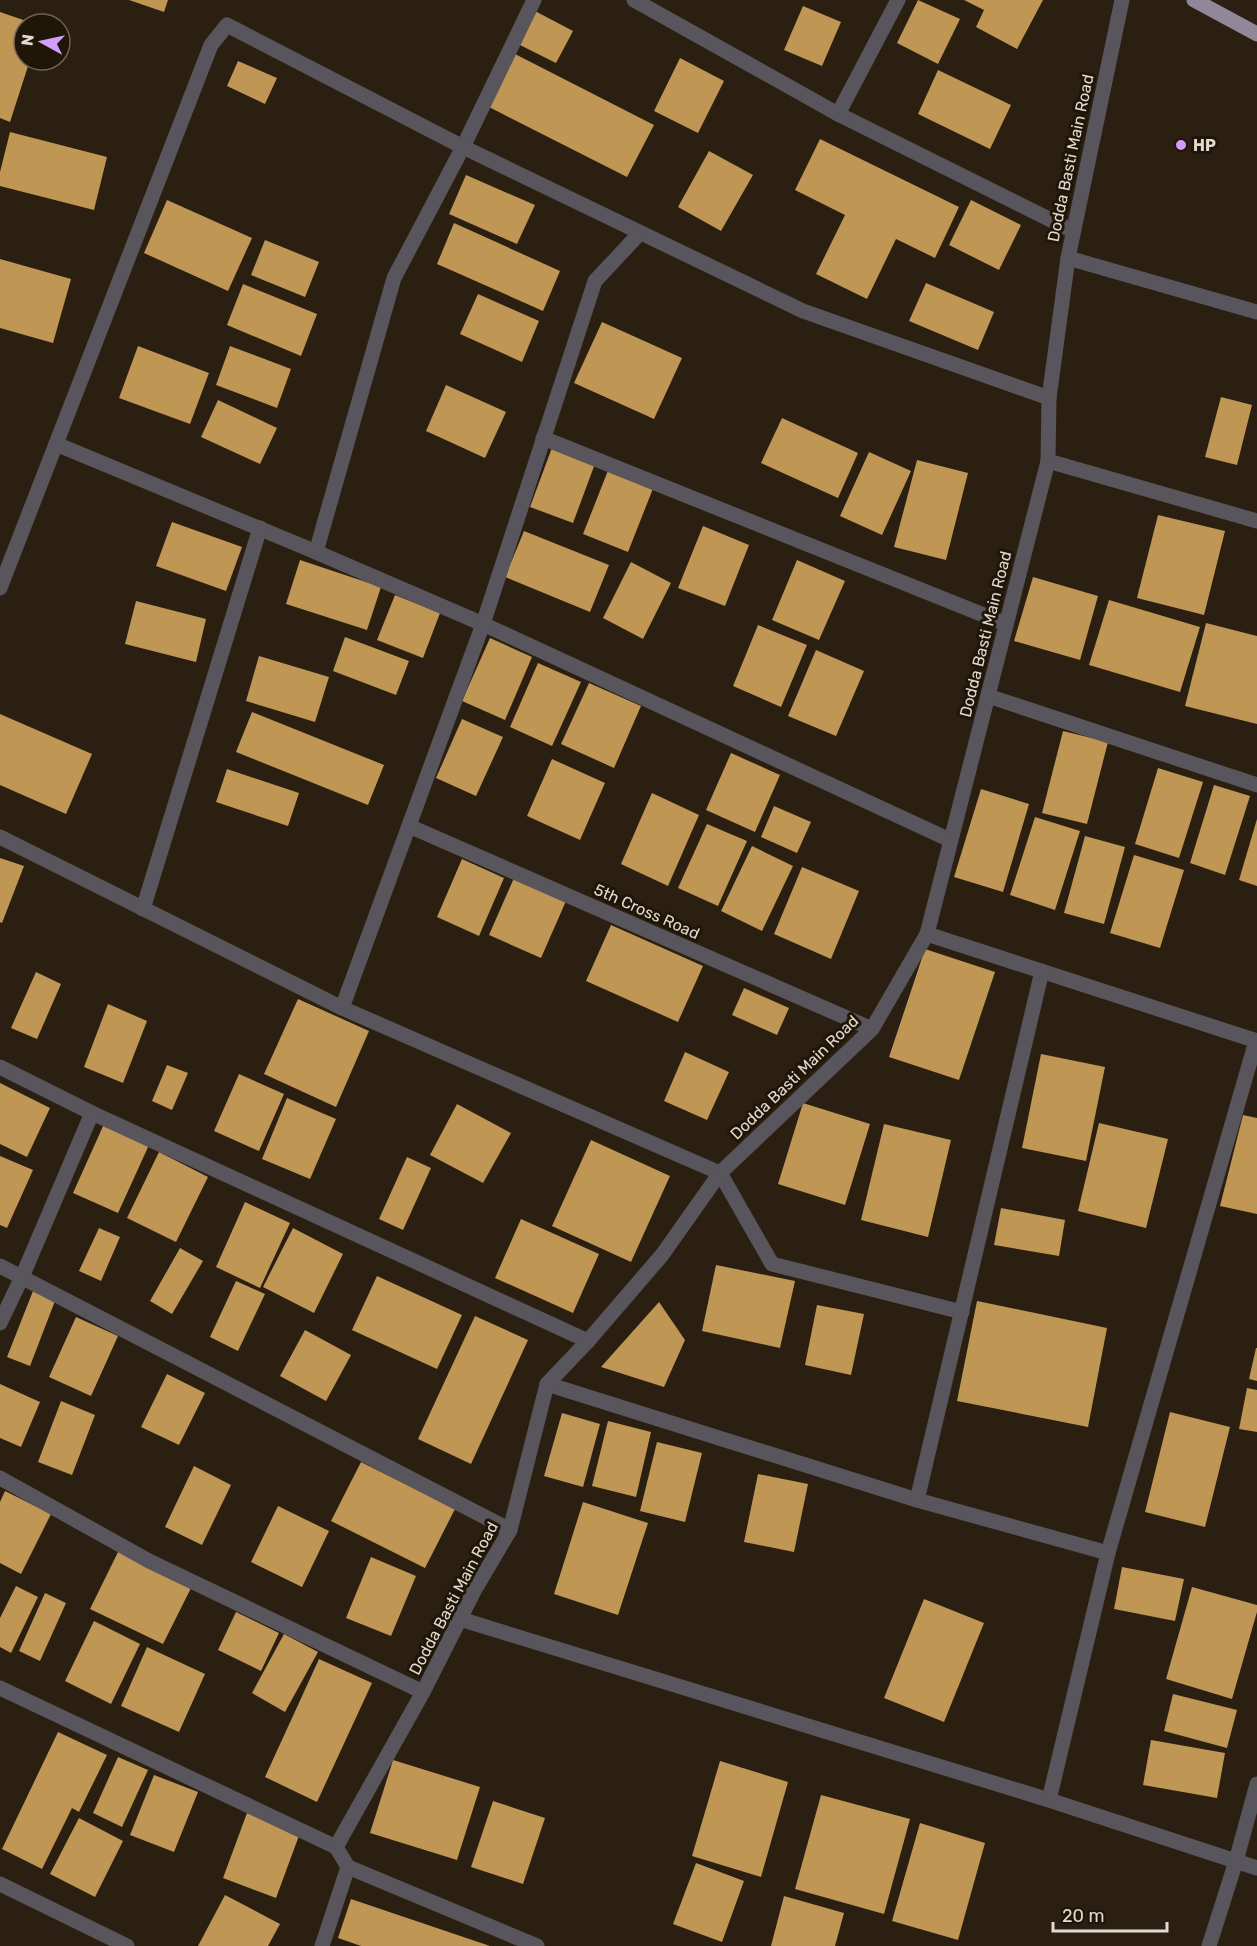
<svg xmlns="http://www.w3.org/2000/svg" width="1257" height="1946" viewBox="0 0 1257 1946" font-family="Rubik,sans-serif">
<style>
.building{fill:#c09655}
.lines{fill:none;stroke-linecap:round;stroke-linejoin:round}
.minor{stroke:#59555d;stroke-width:15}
.tertiary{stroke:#59555d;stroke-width:15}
.primary{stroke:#908898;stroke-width:15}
.poi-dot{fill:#d29dfd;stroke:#201607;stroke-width:2}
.labels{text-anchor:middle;stroke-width:6;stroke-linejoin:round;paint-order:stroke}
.poi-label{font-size:16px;font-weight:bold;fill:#e1dad0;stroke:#201607;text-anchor:start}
.street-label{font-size:16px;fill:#e1dad0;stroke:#201607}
</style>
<rect width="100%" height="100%" fill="#2a1f10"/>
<g class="building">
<path d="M129,0H168L164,12Z"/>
<path d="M918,0L960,19L938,64L897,43Z"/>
<path d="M964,0H1043L1017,49L976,27L984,10Z"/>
<path d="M803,6L841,22L822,66L784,50Z"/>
<path d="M535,11L573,31L556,63L518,44Z"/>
<path d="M0,12L35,24H24V60H30L10,122L0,118Z"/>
<path d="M513,53L654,125L627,177L487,106Z"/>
<path d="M680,58L724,81L698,133L654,111Z"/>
<path d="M238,61L277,78L265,104L227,86Z"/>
<path d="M938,70L1011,105L990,149L918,114Z"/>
<path d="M10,132L107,157L94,210L0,186V172Z"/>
<path d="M820,139L959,207L935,258L896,239L867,299L816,274L845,215L795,190Z"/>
<path d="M709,151L753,175L721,231L678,207Z"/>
<path d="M466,175L535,205L517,244L449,214Z"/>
<path d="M167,200L252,238L228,291L144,253Z"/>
<path d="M971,200L1021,225L999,270L949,245Z"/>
<path d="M454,223L560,271L543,311L437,264Z"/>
<path d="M265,240L319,262L305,297L251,275Z"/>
<path d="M0,259L71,279L53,343L0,328Z"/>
<path d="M926,283L994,312L978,350L909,321Z"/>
<path d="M243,284L317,314L301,356L227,325Z"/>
<path d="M478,294L539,321L522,362L460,334Z"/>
<path d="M602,322L682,358L654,419L574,383Z"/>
<path d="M138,346L209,373L190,424L119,398Z"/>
<path d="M230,346L291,369L277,408L216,385Z"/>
<path d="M446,385L506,412L485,458L426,431Z"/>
<path d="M1221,397L1252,405L1237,465L1205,457Z"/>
<path d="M218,400L277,428L260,464L201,437Z"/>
<path d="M782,418L858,453L838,498L761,463Z"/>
<path d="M553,445L596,461L573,523L530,507Z"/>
<path d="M869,452L911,471L882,535L840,516Z"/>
<path d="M917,460L968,473L946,560L894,547Z"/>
<path d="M609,468L654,486L628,552L583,534Z"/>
<path d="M1158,515L1225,531L1204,615L1137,598Z"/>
<path d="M172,522L242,547L226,591L156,566Z"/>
<path d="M703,526L749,545L725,606L678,588Z"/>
<path d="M524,531L609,565L590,612L505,577Z"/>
<path d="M300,560L381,587L367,630L286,604Z"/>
<path d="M797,560L845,581L819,640L772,620Z"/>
<path d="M631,562L671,583L643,639L603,618Z"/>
<path d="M1033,577L1098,596L1080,660L1014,641Z"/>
<path d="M395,595L440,613L423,658L377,640Z"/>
<path d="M1109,600L1200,627L1180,692L1089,665Z"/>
<path d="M136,601L206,619L196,662L125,644Z"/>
<path d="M1206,623L1257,636V724L1185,706Z"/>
<path d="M758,625L807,645L781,707L733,686Z"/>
<path d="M345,637L409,661L396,695L333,671Z"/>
<path d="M490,638L532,657L505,720L462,701Z"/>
<path d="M816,650L864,671L836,736L788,716Z"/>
<path d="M259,656L329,677L315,722L246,701Z"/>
<path d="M538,663L581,682L552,746L510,727Z"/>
<path d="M589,683L641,706L614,768L561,744Z"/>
<path d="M252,712L384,765L368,805L236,752Z"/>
<path d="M0,714L92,754L66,814L0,785Z"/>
<path d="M462,719L503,737L476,796L436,778Z"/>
<path d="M1063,731L1108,742L1087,824L1042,813Z"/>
<path d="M731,753L780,775L755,832L706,810Z"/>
<path d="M552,759L605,783L580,840L527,816Z"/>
<path d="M1158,768L1203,782L1179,858L1135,844Z"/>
<path d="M227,769L299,793L288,826L216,802Z"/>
<path d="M1214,785L1250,796L1225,875L1190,863Z"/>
<path d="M981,789L1029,804L1003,892L954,877Z"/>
<path d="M652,793L699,815L668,886L621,864Z"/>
<path d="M774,806L811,822L797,853L761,837Z"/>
<path d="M1035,817L1080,831L1055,910L1010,895Z"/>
<path d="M1257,819V886L1239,880Z"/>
<path d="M707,824L747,841L718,906L678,888Z"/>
<path d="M1085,836L1125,847L1104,924L1064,913Z"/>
<path d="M752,846L793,866L762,931L721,911Z"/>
<path d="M1134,855L1184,870L1160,948L1110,933Z"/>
<path d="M0,858L24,866L2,923L0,922Z"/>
<path d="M462,859L504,878L479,936L437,917Z"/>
<path d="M802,867L859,891L831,959L774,934Z"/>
<path d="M514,878L566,901L541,958L489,935Z"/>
<path d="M611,925L703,966L678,1022L586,981Z"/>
<path d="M925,949L995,972L959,1080L889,1057Z"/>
<path d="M36,972L61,984L37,1039L11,1028Z"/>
<path d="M744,988L789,1008L777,1035L732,1015Z"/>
<path d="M298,999L369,1031L336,1107L264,1074Z"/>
<path d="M108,1004L147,1021L123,1083L84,1067Z"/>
<path d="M685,1052L729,1072L707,1120L664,1101Z"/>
<path d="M1041,1054L1105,1067L1086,1161L1022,1148Z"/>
<path d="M167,1065L188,1073L172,1110L152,1101Z"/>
<path d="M239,1074L284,1094L259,1151L214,1131Z"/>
<path d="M0,1083L50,1108L27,1157L0,1144Z"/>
<path d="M287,1098L336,1119L310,1179L262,1159Z"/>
<path d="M803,1103L870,1124L845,1205L778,1184Z"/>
<path d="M457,1104L511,1133L483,1183L430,1155Z"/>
<path d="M1243,1115L1257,1118V1214L1220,1206Z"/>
<path d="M1099,1123L1168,1139L1146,1228L1078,1211Z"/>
<path d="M104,1124L149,1145L118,1213L73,1193Z"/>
<path d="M884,1124L951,1140L928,1237L861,1220Z"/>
<path d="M591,1140L670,1176L631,1262L552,1226Z"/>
<path d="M159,1152L208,1177L176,1242L127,1218Z"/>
<path d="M0,1156L33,1170L7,1228L0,1225Z"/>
<path d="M407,1157L431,1168L403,1230L379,1219Z"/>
<path d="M245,1202L290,1223L260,1288L216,1267Z"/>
<path d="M1001,1208L1065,1220L1059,1256L994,1245Z"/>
<path d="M521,1219L599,1254L573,1313L495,1278Z"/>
<path d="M99,1228L120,1237L101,1281L79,1271Z"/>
<path d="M293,1228L343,1254L314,1313L263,1287Z"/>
<path d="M180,1248L203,1261L172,1314L150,1301Z"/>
<path d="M716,1265L795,1281L780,1348L702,1331Z"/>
<path d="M377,1276L462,1315L437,1369L352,1330Z"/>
<path d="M236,1281L265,1294L238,1351L210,1337Z"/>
<path d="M33,1291L55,1301L30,1366L7,1357Z"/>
<path d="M977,1301L1107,1328L1088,1427L957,1401Z"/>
<path d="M659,1302L685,1340L664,1387L601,1367Z"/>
<path d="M817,1305L864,1314L851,1375L805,1365Z"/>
<path d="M475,1316L528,1340L471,1464L418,1439Z"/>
<path d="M76,1317L118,1336L91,1396L49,1377Z"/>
<path d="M305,1330L351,1355L326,1401L280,1376Z"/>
<path d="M1256,1348H1257V1381L1249,1379Z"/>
<path d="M167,1374L205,1393L179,1445L141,1427Z"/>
<path d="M0,1384L40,1402L21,1447L0,1438Z"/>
<path d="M1247,1388L1257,1390V1432L1239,1429Z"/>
<path d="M61,1401L95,1415L72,1475L38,1462Z"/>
<path d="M1170,1412L1230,1427L1205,1527L1145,1512Z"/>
<path d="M562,1413L600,1424L583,1487L544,1476Z"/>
<path d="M608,1421L651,1432L636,1497L592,1486Z"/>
<path d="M657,1442L702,1453L685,1522L640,1511Z"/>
<path d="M361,1462L455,1509L425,1568L331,1521Z"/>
<path d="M194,1466L231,1485L202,1545L165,1527Z"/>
<path d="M758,1474L808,1484L794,1552L744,1542Z"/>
<path d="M5,1491L51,1514L21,1574L0,1563V1502Z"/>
<path d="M583,1502L648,1523L618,1615L554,1594Z"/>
<path d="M278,1506L329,1531L302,1587L251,1562Z"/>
<path d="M119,1550L192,1586L163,1644L90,1609Z"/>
<path d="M371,1557L416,1576L391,1636L346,1618Z"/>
<path d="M1122,1567L1184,1579L1175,1621L1114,1609Z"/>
<path d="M16,1586L38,1597L11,1653L0,1647V1618Z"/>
<path d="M1192,1587L1257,1605V1612L1232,1699L1166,1679Z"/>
<path d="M45,1593L66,1603L40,1661L19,1651Z"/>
<path d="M924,1599L984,1623L944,1722L884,1698Z"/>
<path d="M236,1612L279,1633L261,1671L218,1650Z"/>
<path d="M94,1621L140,1644L111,1704L65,1681Z"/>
<path d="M284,1634L318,1652L285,1712L252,1693Z"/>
<path d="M147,1647L205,1674L179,1732L121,1706Z"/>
<path d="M319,1659L372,1683L317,1802L265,1777Z"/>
<path d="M1173,1694L1237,1710L1227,1748L1164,1731Z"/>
<path d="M58,1732L107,1755L79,1812L72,1808L42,1869L2,1849Z"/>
<path d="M1151,1740L1225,1753L1217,1798L1143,1785Z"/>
<path d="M118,1757L148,1770L122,1827L93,1813Z"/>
<path d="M393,1760L480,1787L457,1860L370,1833Z"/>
<path d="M720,1761L788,1782L761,1877L692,1856Z"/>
<path d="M154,1775L198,1792L174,1852L130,1835Z"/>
<path d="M821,1795L910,1819L884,1914L795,1889Z"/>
<path d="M493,1801L545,1818L523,1884L471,1867Z"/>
<path d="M247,1813L300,1833L276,1898L223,1878Z"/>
<path d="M79,1818L123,1841L95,1897L50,1874Z"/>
<path d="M920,1823L985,1843L958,1940L892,1921Z"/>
<path d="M696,1863L744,1881L722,1942L673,1924Z"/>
<path d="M225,1895L280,1924L268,1946H198Z"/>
<path d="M784,1896L844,1913L835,1946H771Z"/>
<path d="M351,1899L490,1946H361L338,1938Z"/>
</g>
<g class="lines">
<g class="minor">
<path d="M534,0L463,147L394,278L316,552L483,624L950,840"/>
<path d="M634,0L838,114L1073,231"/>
<path d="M838,114L898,0"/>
<path d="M1068,258L1257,312"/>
<path d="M543,438L1006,624"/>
<path d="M56,444L316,552"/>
<path d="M1048,461L1257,521"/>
<path d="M0,588L211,45L227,25L463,147L803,311L1049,398"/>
<path d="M988,696L1257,785"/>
<path d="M409,826L872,1029"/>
<path d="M0,837L342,1008L720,1173L772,1264L962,1312"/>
<path d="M143,909L260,528"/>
<path d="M927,934L1257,1041"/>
<path d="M342,1008L483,624L595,281L640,233"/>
<path d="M0,1067L92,1113L588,1341"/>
<path d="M0,1266L510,1530"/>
<path d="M0,1323L22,1277L92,1113"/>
<path d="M547,1384L917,1500L1108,1553"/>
<path d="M0,1478L149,1561L423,1692"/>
<path d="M917,1500L1042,971"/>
<path d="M460,1619L1049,1800L1257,1868"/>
<path d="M0,1688L336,1847"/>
<path d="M1049,1800L1108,1553L1256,1041"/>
<path d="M348,1867L537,1946"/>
<path d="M0,1884L127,1946"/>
<path d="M1209,1946L1236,1861L1257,1784"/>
</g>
<path class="tertiary" d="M322,1946L348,1867L336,1847L423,1692L474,1591L510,1530L547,1384L588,1341L662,1255L720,1173L872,1029L927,934L1048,461L1049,398L1068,258L1122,0"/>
<path class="primary" d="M1194,0L1257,34"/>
</g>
<circle class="poi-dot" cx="1181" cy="145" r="6"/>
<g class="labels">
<g class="poi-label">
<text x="1193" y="151">HP</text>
</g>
<g class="street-label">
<text transform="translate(1070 158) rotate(-78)" y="6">Dodda Basti Main Road</text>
<text transform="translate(985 634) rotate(-76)" y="6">Dodda Basti Main Road</text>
<text transform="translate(647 911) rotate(24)" y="6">5th Cross Road</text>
<text transform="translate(794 1077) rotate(-44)" y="6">Dodda Basti Main Road</text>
<text transform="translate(453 1598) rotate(-62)" y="6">Dodda Basti Main Road</text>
</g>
</g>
<g transform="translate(42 42) rotate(278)"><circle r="28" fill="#201607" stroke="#6d6457" stroke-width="1.5"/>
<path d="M0-4.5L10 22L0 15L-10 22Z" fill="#d29dfd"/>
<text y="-9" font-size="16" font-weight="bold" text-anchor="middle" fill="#e1dad0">N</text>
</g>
<path d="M1053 1922v9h114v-9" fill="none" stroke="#e1dad0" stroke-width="3"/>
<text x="1062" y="1922" font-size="18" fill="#e1dad0" stroke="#201607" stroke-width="4.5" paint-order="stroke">20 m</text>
</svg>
